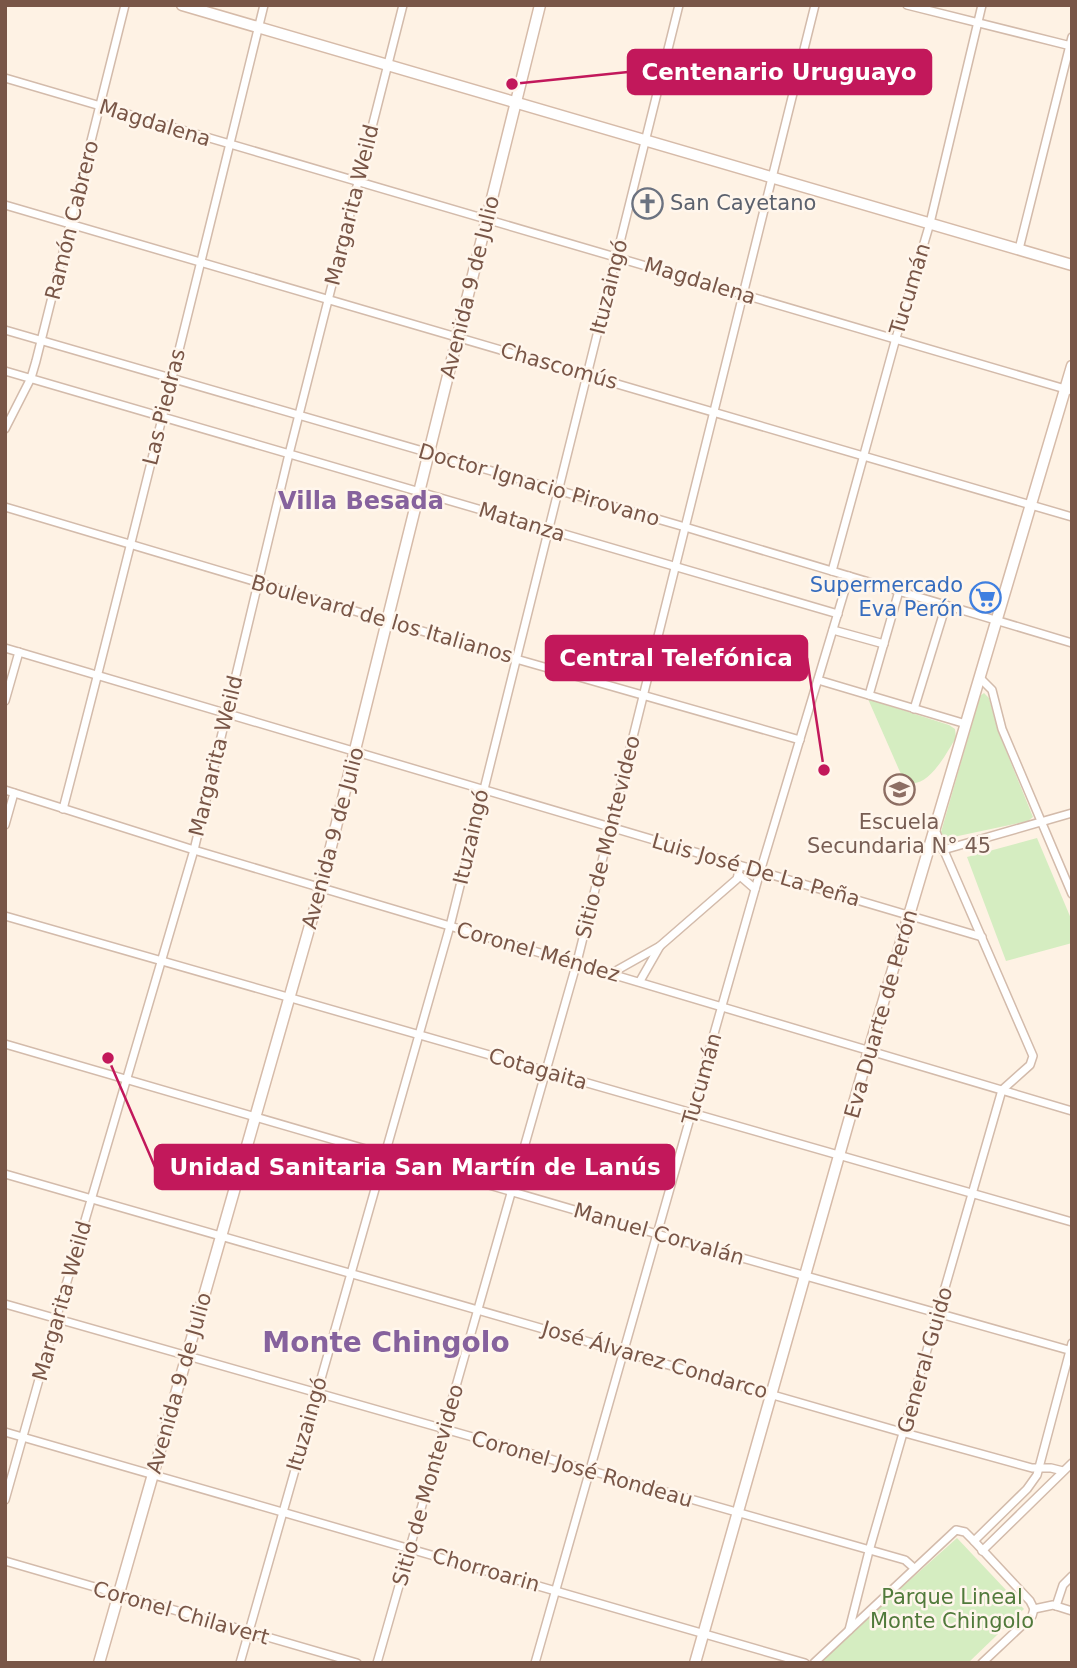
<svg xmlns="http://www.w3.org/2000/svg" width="1077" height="1668" viewBox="0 0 1077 1668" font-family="'DejaVu Sans',sans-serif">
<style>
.green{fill:#d5edc1}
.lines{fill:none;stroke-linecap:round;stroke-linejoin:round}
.street-casing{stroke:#d3bbab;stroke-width:10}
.secondary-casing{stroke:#d6bba9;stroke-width:13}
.street{stroke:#fff;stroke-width:7}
.secondary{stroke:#fff;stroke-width:10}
.labels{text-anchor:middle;stroke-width:5;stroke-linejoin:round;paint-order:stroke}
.street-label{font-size:21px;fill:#795647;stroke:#fff6ec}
.worship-label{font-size:21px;fill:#5b616d;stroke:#fff6ec;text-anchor:start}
.shop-label{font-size:21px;fill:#366cbe;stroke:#fff6ec;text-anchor:end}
.education-label{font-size:21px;fill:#785e54;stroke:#fff6ec}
.park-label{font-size:21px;fill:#517a3b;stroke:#fff6ec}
.quarter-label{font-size:24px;font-weight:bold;fill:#86629d;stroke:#fff6ec}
.district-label{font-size:28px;font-weight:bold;fill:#86629d;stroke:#fff6ec}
.leader{fill:none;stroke:#c2185b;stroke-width:2.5}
.callout-dot{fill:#c2185b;stroke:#fff6ec;stroke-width:2.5}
.callout{fill:#c2185b;stroke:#c2185b;stroke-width:2.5}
.callout-label{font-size:23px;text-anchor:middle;font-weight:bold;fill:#fff}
</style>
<rect width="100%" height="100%" fill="#fef2e4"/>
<g class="green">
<path d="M984,693L989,698L998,731L1033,817L1028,821L944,839L941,832L980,696Z"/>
<path d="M868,699L949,725L955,729L956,738C946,753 927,793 904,781Z"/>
<path d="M1037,838L1072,921V943L1006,961L967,857Z"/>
<path d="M957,1538L1024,1609L968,1663H817Z"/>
</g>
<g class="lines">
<defs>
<g id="street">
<path d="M907,5L1071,46"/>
<path d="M5,78L1072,391"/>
<path d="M5,205L1072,517"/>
<path d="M1019,249L1072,37"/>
<path d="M5,330L685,527L1072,643"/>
<path d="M5,371L838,614"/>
<path d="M5,429L31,378L36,361L125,5"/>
<path d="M5,507L516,659L800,740"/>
<path d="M832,571L896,338L930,223L982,5"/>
<path d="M833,630L884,644"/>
<path d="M5,648L982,937"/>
<path d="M980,678L992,690L1002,729L1072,894"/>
<path d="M818,680L966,724"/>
<path d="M869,695L899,591"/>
<path d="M5,701L19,652"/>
<path d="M914,709L946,605"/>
<path d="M5,790L194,850L1072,1111"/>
<path d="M63,809C133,541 198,273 264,5"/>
<path d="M5,825L14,793"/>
<path d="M943,850L1072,813"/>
<path d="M739,875L755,889"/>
<path d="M5,916L1072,1222"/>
<path d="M660,946L737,879L740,866"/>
<path d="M612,973L660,946L640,981"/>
<path d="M5,1044L657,1234L1072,1351"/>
<path d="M5,1174L905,1433L1032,1468H1051L1063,1471"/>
<path d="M5,1304L905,1560L914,1568"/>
<path d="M5,1432L805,1663"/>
<path d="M5,1500L56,1319L194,850L289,454L403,5"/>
<path d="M974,1541L1027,1489L1037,1475L1072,1343"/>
<path d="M982,1551L1072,1463"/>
<path d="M5,1561L357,1663"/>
<path d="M1056,1606L1063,1585L1072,1576"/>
<path d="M1034,1609L1053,1605L1072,1611"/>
<path d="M849,1630L869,1551L1002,1090L1030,1065L1033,1056L935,830"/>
<path d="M240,1663L450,926L679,5"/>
<path d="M377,1663L577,962L815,5"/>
<path d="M535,1663L760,872L849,576"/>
<path d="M814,1663L956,1530L965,1532L974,1541L1030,1601L1034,1609"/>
<path d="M982,1663L1032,1616L1034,1609"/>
</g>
<g id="secondary">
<path d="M182,5L1072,265"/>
<path d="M99,1663L321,887L540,5"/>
<path d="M695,1663L869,1050L1072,366"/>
</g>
</defs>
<use href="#street" class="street-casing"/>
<use href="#secondary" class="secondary-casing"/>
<use href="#street" class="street"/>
<use href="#secondary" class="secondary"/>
</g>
<defs>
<symbol id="church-ring" viewBox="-11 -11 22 22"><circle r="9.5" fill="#fff6ec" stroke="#6b7280" stroke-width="1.5"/><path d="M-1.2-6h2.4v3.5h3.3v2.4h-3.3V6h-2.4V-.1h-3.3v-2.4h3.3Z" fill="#6b7280"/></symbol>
<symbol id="supermarket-ring" viewBox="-11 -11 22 22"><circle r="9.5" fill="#fff6ec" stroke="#3f7fe0" stroke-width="1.5"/><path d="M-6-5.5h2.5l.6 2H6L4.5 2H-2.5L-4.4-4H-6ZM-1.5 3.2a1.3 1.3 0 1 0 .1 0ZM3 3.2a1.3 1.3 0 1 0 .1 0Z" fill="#3f7fe0"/></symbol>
<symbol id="school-ring" viewBox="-11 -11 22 22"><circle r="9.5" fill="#fff6ec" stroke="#8d6e63" stroke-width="1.5"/><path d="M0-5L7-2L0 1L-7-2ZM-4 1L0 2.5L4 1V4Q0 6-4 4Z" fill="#8d6e63"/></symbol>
</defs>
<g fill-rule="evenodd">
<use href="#church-ring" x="630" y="186" width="35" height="35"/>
<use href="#supermarket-ring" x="968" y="580" width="35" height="35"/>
<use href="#school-ring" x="882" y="772" width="35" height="35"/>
</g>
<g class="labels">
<g class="street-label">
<text transform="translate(155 123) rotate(17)" y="7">Magdalena</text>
<text transform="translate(352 205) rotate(-76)" y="7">Margarita Weild</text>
<text transform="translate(72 220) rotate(-76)" y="7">Ramón Cabrero</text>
<text transform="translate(700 281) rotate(17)" y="7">Magdalena</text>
<text transform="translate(470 287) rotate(-76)" y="7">Avenida 9 de Julio</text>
<text transform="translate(609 287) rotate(-76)" y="7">Ituzaingó</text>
<text transform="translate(910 289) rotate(-73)" y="7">Tucumán</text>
<text transform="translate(559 366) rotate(16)" y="7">Chascomús</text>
<text transform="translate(164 407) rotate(-76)" y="7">Las Piedras</text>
<text transform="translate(539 485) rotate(16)" y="7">Doctor Ignacio Pirovano</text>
<text transform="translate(522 522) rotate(17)" y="7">Matanza</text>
<text transform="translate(382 619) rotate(16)" y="7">Boulevard de los Italianos</text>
<text transform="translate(216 756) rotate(-76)" y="7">Margarita Weild</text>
<text transform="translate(471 837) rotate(-77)" y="7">Ituzaingó</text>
<text transform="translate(608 837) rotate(-76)" y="7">Sitio de Montevideo</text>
<text transform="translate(333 838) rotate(-75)" y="7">Avenida 9 de Julio</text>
<text transform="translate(756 870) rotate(16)" y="7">Luis José De La Peña</text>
<text transform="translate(538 952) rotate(16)" y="7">Coronel Méndez</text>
<text transform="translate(881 1014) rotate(-74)" y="7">Eva Duarte de Perón</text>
<text transform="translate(538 1069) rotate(16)" y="7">Cotagaita</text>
<text transform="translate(702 1079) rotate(-74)" y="7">Tucumán</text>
<text transform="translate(659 1234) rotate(16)" y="7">Manuel Corvalán</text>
<text transform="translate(62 1301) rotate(-74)" y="7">Margarita Weild</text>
<text transform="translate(655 1360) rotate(16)" y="7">José Álvarez Condarco</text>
<text transform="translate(925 1360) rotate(-74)" y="7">General Guido</text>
<text transform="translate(179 1383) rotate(-74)" y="7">Avenida 9 de Julio</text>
<text transform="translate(307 1424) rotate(-74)" y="7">Ituzaingó</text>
<text transform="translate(582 1469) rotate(16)" y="7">Coronel José Rondeau</text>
<text transform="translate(428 1485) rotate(-74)" y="7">Sitio de Montevideo</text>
<text transform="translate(486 1570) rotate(16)" y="7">Chorroarin</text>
<text transform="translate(181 1613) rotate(16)" y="7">Coronel Chilavert</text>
</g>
<g class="worship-label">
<text x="670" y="210">San Cayetano</text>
</g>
<g class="shop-label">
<text x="963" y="592">Supermercado<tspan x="963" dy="24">Eva Perón</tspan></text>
</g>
<g class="education-label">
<text x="899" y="829">Escuela<tspan x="899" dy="24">Secundaria N° 45</tspan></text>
</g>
<g class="park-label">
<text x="952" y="1604">Parque Lineal<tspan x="952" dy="24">Monte Chingolo</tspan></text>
</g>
<g class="quarter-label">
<text x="361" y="509">Villa Besada</text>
</g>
<g class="district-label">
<text x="386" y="1352">Monte Chingolo</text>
</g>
</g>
<path class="leader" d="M512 84L628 72M824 770L807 658M108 1058L155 1167"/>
<g class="callout-dot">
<circle cx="512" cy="84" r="7"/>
<circle cx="824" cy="770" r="7"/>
<circle cx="108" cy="1058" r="7"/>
</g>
<g class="callout">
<rect x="628" y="50" width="303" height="44" rx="7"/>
<rect x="546" y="636" width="261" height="44" rx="7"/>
<rect x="155" y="1145" width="519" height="44" rx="7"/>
</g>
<g class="callout-label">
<text x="779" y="80">Centenario Uruguayo</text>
<text x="676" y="666">Central Telefónica</text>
<text x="415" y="1175">Unidad Sanitaria San Martín de Lanús</text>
</g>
<rect width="1077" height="1668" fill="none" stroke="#795647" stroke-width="14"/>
</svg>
